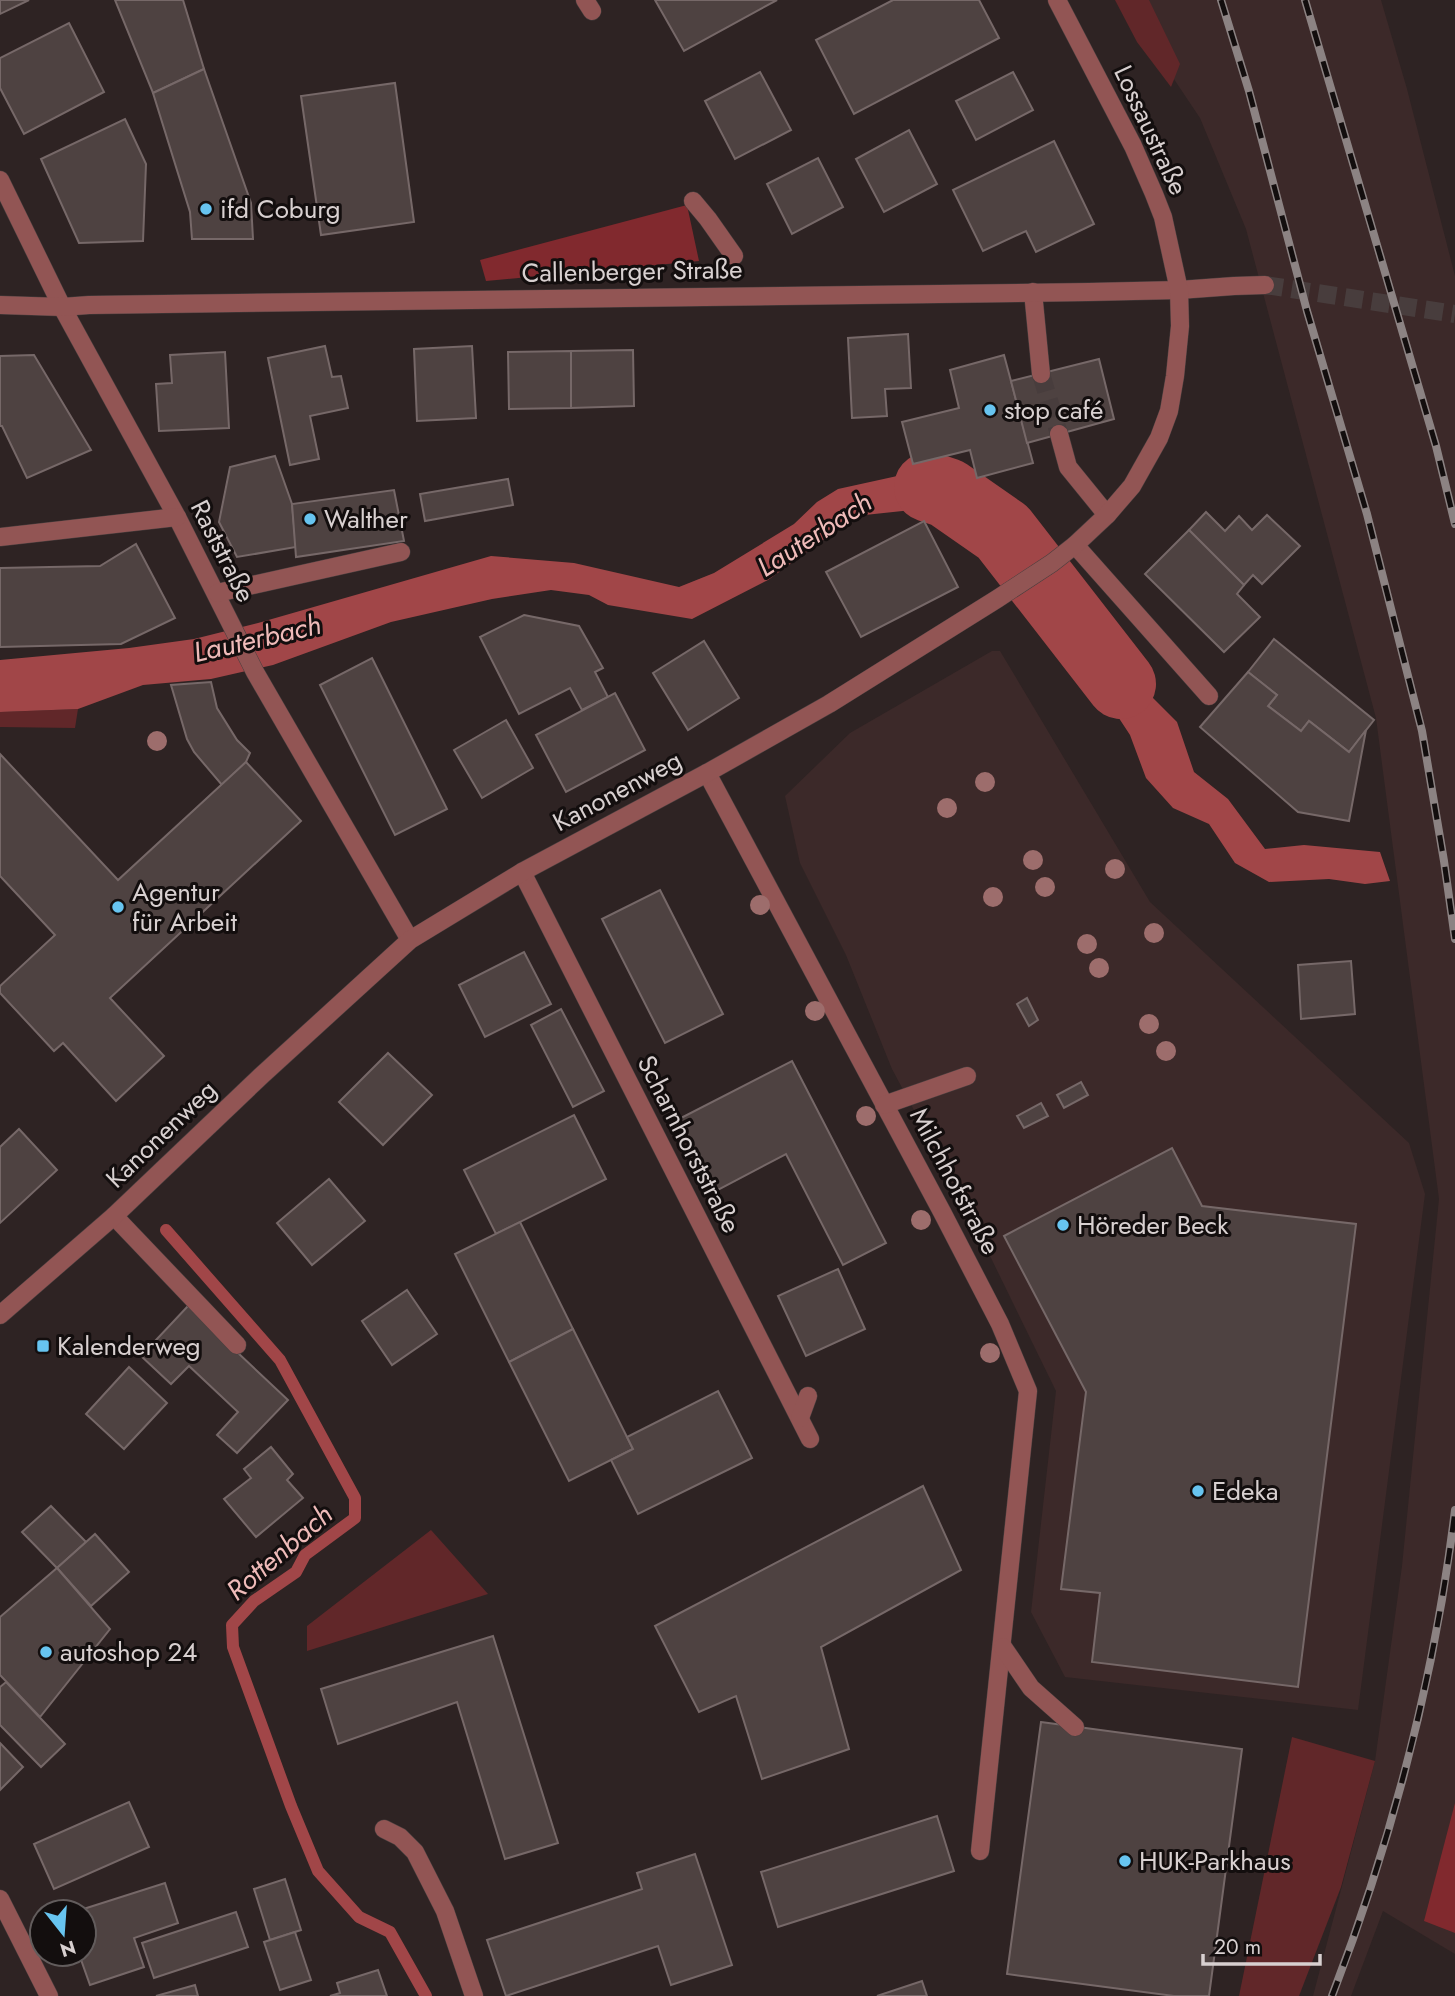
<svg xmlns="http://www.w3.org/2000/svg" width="1455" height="1996" viewBox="0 0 1455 1996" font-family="Jost,sans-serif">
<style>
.built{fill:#3c2929}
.green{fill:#612729}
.forest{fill:#81292e}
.water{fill:#a14648}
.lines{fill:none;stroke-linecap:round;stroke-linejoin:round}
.stream{stroke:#a14648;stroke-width:12}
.river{stroke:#a14648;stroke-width:70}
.building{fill:#4e4241;stroke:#766868;stroke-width:2}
.minor-tunnel{stroke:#483d3d;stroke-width:18;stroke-dasharray:18 9;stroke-linecap:butt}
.minor-casing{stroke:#493f3f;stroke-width:19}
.minor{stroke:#925554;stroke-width:18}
.rail-casing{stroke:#8c8383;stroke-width:8}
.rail{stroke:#130e0e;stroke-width:5;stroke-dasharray:16;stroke-linecap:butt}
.tree{fill:#9d6d6c}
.poi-dot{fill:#67c4f0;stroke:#130e0e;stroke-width:2.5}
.labels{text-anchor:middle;stroke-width:6;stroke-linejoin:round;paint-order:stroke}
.street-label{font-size:26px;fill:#d8d0d0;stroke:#130e0e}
.poi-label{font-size:26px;fill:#d8d0d0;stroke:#130e0e;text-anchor:start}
.water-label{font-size:28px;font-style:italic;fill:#efbbb9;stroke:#130e0e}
</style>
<rect width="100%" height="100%" fill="#2e2323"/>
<g class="built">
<path d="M1121,0H1381L1407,89L1455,276V1954L1383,1911L1351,1996H1313L1375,1761L1402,1566L1439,1199L1376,718L1246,229L1200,118Z"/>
<path d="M992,651H1000L1150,902L1409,1143L1425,1194L1358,1710L1065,1677L1031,1612L1056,1391L970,1215L892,1069L846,955L800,863L785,796L850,733Z"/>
</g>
<g class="green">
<path d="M1115,0H1149L1180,64L1171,87L1137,42Z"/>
<path d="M78,709L75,728L0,727V712Z"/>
<path d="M431,1530L488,1594L307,1651V1626Z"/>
<path d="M1292,1737L1375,1761L1341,1887L1299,1996H1239Z"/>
</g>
<g class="forest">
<path d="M687,205L699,261L486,281L480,260Z"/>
<path d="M1455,1803V1933L1424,1921Z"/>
</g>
<g class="water">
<path d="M920,471L959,483L1011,536L983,558L941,517L912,510L846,517L830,535L768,580L692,619L608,605L589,595L551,590L492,599L391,622L273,665L211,679L143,685L78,709L0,712V660L129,648L194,639L258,623L491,556L574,563L679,587L714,573L794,524L817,502L838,489Z"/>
<path d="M1078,600L1113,658L1177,722L1194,772L1228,799L1265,849L1304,845L1380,852L1390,881L1365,884L1329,879L1269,882L1235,863L1209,824L1173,808L1146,778L1130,735L1111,706L1044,621Z"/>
</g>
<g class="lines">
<path class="stream" d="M166,1230L280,1360L355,1498V1518L305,1555L296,1572L254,1601L232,1625L233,1647L291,1806L318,1871L359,1917L390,1932L426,1996"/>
<path class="river" d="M929,487L947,493L1003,532L1121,684"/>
</g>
<g class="building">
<path d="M0,0H29L0,14Z"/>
<path d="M115,0H183L204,69L153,93Z"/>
<path d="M655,0H777L684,51Z"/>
<path d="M893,0H979L999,38L854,114L816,40Z"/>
<path d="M69,23L104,92L24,134L0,88V58Z"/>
<path d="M204,69L251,203L253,239H192L190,212L153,93Z"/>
<path d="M760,72L791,130L735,159L705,101Z"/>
<path d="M1013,72L1033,110L976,140L956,101Z"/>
<path d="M395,83L414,222L321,235L301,96Z"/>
<path d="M125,119L146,164L143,241L79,243L41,159Z"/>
<path d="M909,130L937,184L884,212L856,159Z"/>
<path d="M1054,141L1094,224L1036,252L1026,231L983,251L953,190Z"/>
<path d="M818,158L843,207L792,234L767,184Z"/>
<path d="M908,334L911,388L885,389L887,416L852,418L848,338Z"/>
<path d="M325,346L332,377L341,376L348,408L310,416L319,459L290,465L268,358Z"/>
<path d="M472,346L476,418L417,421L414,349Z"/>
<path d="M633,350L634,406L571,408V351Z"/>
<path d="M571,351V408L509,409L508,352Z"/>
<path d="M225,352L229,428L159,431L156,384L172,383L170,355Z"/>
<path d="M34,355L91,450L27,478L2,426H0V356Z"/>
<path d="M1004,355L1033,463L977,478L970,450L913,464L902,422L959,408L950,370Z"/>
<path d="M1099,359L1114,419L1027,443L1011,381Z"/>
<path d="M275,456L292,504L296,547L237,557L219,522L230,467Z"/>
<path d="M508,479L513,505L425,521L420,494Z"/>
<path d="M394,490L404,541L296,557L292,504Z"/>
<path d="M1206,512L1225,531L1239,516L1252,530L1267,515L1300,546L1262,584L1253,575L1244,585L1189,530Z"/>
<path d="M924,521L958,587L861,637L826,572Z"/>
<path d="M1189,530L1244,585L1237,594L1260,617L1224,652L1145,574Z"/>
<path d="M136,544L175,618L121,644L0,647V568L100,566Z"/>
<path d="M524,615L579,626L603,668L595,672L608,697L582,710L570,688L519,714L480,637Z"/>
<path d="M1274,639L1374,720L1349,752L1309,721L1301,731L1268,706L1277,695L1248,672Z"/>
<path d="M704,641L739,698L688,730L653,673Z"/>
<path d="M372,658L447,809L395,835L320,685Z"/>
<path d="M1248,672L1277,695L1268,706L1301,731L1309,721L1349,752L1366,730L1349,821L1298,812L1200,727Z"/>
<path d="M211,682L217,708L237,740L250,753L246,762L222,785L194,752L187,739L171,685Z"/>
<path d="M615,693L645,750L566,792L536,735Z"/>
<path d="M506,720L533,768L482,798L454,750Z"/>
<path d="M0,754L118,880L246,762L301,821L110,998L164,1056L116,1101L63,1043L54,1051L0,993V986L55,935L0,876Z"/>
<path d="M660,890L723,1014L665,1043L602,919Z"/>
<path d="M524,952L551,1004L485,1037L459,985Z"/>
<path d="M1351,961L1355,1014L1301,1019L1298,965Z"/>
<path d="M1027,998L1038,1020L1029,1026L1017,1004Z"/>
<path d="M561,1009L604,1091L573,1107L531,1025Z"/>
<path d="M388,1053L432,1095L383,1145L339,1102Z"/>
<path d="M792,1061L886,1243L843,1265L786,1154L716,1191L679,1119Z"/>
<path d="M1081,1082L1088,1095L1064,1108L1057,1095Z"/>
<path d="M1041,1103L1048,1116L1024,1128L1017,1116Z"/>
<path d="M574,1115L606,1179L496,1234L464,1170Z"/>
<path d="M19,1129L57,1170L0,1223V1147Z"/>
<path d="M1172,1148L1202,1206L1356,1224L1298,1687L1092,1662L1100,1593L1061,1589L1086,1392L1004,1236Z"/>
<path d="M329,1179L365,1221L312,1265L277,1223Z"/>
<path d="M520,1222L573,1329L509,1362L455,1254Z"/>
<path d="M838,1269L865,1329L806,1356L778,1296Z"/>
<path d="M407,1290L437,1334L392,1365L362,1321Z"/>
<path d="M188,1306L288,1400L237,1453L217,1435L238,1412L189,1366L171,1384L141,1356Z"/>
<path d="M573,1329L633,1449L569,1481L509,1362Z"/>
<path d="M129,1367L167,1403L124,1449L86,1414Z"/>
<path d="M718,1391L752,1458L638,1514L611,1460L633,1449L627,1437Z"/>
<path d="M271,1447L293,1474L287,1480L303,1498L256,1537L224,1499L251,1478L244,1469Z"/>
<path d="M923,1486L961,1570L821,1647L849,1749L762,1779L736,1696L699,1712L655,1626Z"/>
<path d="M51,1506L86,1542L57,1568L22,1532Z"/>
<path d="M95,1534L129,1572L91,1606L57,1568Z"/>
<path d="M57,1568L110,1629L40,1717L0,1675V1617Z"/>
<path d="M493,1636L558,1843L505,1859L457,1702L338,1744L321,1689Z"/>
<path d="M6,1682L65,1744L41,1767L0,1725V1687Z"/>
<path d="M1041,1722L1242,1749L1209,1996H1174L1007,1974Z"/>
<path d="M0,1743L23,1767L0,1790Z"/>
<path d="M129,1802L149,1847L54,1889L34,1844Z"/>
<path d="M937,1816L954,1871L778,1927L761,1872Z"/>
<path d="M695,1854L732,1965L671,1985L658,1946L506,1996L487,1940L642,1889L637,1873Z"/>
<path d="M285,1879L301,1930L270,1940L254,1889Z"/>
<path d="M165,1883L178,1923L134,1938L144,1967L90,1985L79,1954H84V1912H74Z"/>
<path d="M236,1912L248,1947L154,1978L142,1943Z"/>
<path d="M295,1932L311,1980L280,1990L264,1942Z"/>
<path d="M378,1970L387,1996H330L340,1993L337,1983Z"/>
<path d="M922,1981L927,1996H877Z"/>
<path d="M195,1985L198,1996H156Z"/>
</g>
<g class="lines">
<g class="minor-tunnel">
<path d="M1265,285L1455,314"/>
<path d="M1041,374L1059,434"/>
</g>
<defs>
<g id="minor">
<path d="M585,0L592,11"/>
<path d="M0,180L62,307L177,517L255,672L410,940"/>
<path d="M693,201L708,219L734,256"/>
<path d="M1033,292L1041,374"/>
<path d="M0,305L62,307L89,305L1089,292L1179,290L1234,286L1265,285"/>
<path d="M1059,434L1068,467L1107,515"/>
<path d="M0,537L177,517"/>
<path d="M1075,545L1209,696"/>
<path d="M217,593L401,552"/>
<path d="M707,773L942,1212L1000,1324L1028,1391L980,1851"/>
<path d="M522,872L810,1439"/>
<path d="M884,1105L967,1076"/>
<path d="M114,1216L237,1345"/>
<path d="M0,1315L114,1216L261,1076L410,940L522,872L707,773L829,704L997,599L1052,563L1075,545L1107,515L1132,486L1159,438L1169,411L1175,376L1180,326L1179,290L1163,217L1154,194L1133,146L1057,0"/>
<path d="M800,1418L808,1396"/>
<path d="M1003,1647L1031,1688L1075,1727"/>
<path d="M384,1829L400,1837L415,1852L445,1911L474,1996"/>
<path d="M0,1899L49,1996"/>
</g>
</defs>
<use href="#minor" class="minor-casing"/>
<use href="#minor" class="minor"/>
<defs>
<g id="rail">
<path d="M1221,0L1249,91L1307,311L1367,514L1422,731L1444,861L1455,939"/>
<path d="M1305,0L1436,446L1455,524"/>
<path d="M1332,1996C1392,1840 1435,1675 1455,1510"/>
</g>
</defs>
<use href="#rail" class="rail-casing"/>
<use href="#rail" class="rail"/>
</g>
<g class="tree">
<circle cx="157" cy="741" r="10"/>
<circle cx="985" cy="782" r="10"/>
<circle cx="947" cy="808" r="10"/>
<circle cx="1033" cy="860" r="10"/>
<circle cx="1115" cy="869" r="10"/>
<circle cx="1045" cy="887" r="10"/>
<circle cx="993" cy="897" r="10"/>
<circle cx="760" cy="905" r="10"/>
<circle cx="1154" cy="933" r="10"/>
<circle cx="1087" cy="944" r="10"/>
<circle cx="1099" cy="968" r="10"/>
<circle cx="815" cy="1011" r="10"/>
<circle cx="1149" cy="1024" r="10"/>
<circle cx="1166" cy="1051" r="10"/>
<circle cx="866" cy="1116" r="10"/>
<circle cx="921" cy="1220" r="10"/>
<circle cx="990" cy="1353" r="10"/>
</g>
<g class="poi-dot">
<circle cx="206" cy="209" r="7"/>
<circle cx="990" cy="410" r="7"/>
<circle cx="310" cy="519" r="7"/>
<circle cx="118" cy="907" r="7"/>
<circle cx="1063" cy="1225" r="7"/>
<rect x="36" y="1339" width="14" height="14" rx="3.5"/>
<circle cx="1198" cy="1491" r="7"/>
<circle cx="46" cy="1652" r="7"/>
<circle cx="1125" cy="1861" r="7"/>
</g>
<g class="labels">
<g class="street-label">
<text transform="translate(1151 130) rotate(65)" y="9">Lossaustraße</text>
<text transform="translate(632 271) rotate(-1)" y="9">Callenberger Straße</text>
<text transform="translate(223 551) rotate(63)" y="9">Raststraße</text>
<text transform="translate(617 791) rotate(-28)" y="9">Kanonenweg</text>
<text transform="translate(161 1134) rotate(-44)" y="9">Kanonenweg</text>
<text transform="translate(689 1144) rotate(63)" y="9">Scharnhorststraße</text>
<text transform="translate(955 1181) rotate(62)" y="9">Milchhofstraße</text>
</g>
<g class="poi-label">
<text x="220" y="218">ifd Coburg</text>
<text x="1004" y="419">stop café</text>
<text x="324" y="528">Walther</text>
<text x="132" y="901">Agentur<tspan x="132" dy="30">für Arbeit</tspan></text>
<text x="1077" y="1234">Höreder Beck</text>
<text x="57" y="1355">Kalenderweg</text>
<text x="1212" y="1500">Edeka</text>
<text x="60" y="1661">autoshop 24</text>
<text x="1139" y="1870">HUK-Parkhaus</text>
</g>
<g class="water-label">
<text transform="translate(814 534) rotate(-33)" y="10">Lauterbach</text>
<text transform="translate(257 638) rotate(-13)" y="10">Lauterbach</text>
<text transform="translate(279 1552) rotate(-41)" y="10">Rottenbach</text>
</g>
</g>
<g transform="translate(63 1933) rotate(163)"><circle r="33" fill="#130e0e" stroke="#625c5c" stroke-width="2"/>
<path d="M0-5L12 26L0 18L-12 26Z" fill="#67c4f0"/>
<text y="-10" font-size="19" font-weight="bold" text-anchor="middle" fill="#d8d0d0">N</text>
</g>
<path d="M1203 1954v10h117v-10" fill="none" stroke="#d8d0d0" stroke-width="3.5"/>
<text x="1214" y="1954" font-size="21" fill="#d8d0d0" stroke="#130e0e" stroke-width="5" paint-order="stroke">20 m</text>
</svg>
